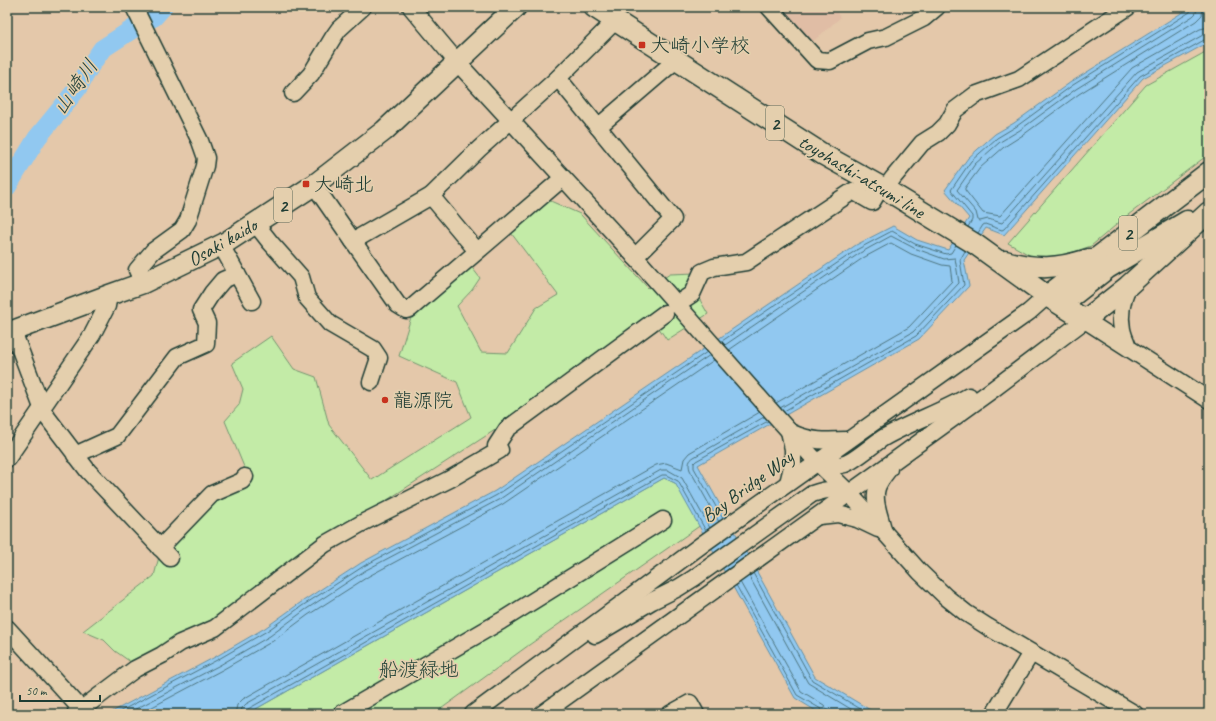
<svg xmlns="http://www.w3.org/2000/svg" width="1216" height="721" viewBox="0 0 1216 721" font-family="Caveat,'Klee One',sans-serif">
<style>
.built{fill:#e0bda5}
.green{fill:#c3eba7;stroke:#71946e}
.water{fill:#91c8f0;stroke:#6390a5}
.lines{fill:none;stroke-linecap:round;stroke-linejoin:round}
.shore{stroke:#4d757f;stroke-width:1}
.river{stroke:#91c8f0;stroke-width:19}
.minor-casing{stroke:#1f3d34;stroke-width:19}
.major-casing{stroke:#1f3d34;stroke-width:23}
.minor{stroke:#e4cfad;stroke-width:16}
.major{stroke:#e4cfad;stroke-width:20}
.poi-dot{fill:#c8321e;stroke:#e4cfad;stroke-width:1.5}
.labels{text-anchor:middle;stroke-width:3.5;stroke-linejoin:round;paint-order:stroke}
.shield{fill:#e4cfad;stroke:#5a6958;stroke-width:1}
.shield-label{font-size:19px;font-weight:bold;fill:#1f3d34}
.poi-label{font-size:20px;fill:#1f3d34;stroke:#e4cfad;text-anchor:start}
.street-label{font-size:20px;fill:#1f3d34;stroke:#e4cfad}
.park-label{font-size:20px;fill:#27463a;stroke:#e4cfad}
.water-label{font-size:21px;font-style:italic;fill:#25443d;stroke:#e4cfad}
</style>
<rect width="100%" height="100%" fill="#e4c8aa"/>
<filter id="ink" filterUnits="userSpaceOnUse"><feTurbulence type="fractalNoise" baseFrequency=".025" numOctaves="2"/><feDisplacementMap in="SourceGraphic" scale="8" xChannelSelector="R" yChannelSelector="G"/><feConvolveMatrix kernelMatrix="1 2 1 2 8 2 1 2 1" color-interpolation-filters="sRGB"/></filter>
<g filter="url(#ink)">
<path class="built" d="M777,7H843L837,12L840,18L810,44Z"/>
<g class="green">
<path d="M1209,50V154L1128,215L1091,246L1065,255L1045,257L1031,256L1008,243L1146,85Z"/>
<path d="M546,199L580,214L648,288L670,274L696,273L689,291L700,300L708,314L667,340L650,315L580,371L495,430L324,541L214,624L135,665L115,651L104,640L83,631L154,576L160,553L210,499L249,479L225,421L239,405L243,389L232,363L271,336L294,369L316,377L329,425L372,480L471,417L457,382L399,356L412,314L470,265L480,278L472,290L457,306L481,352L508,353L536,308L558,295L508,229Z"/>
<path d="M664,478L675,483L708,520L529,645L434,714H247Z"/>
</g>
<path class="water" d="M1191,7H1209V42L1143,78L1004,235L986,228L964,260L969,286L919,339L698,465L815,677L877,714H821L795,698L675,483L664,478L247,714H108L215,657L265,628L300,603L361,563L495,491L856,245L893,226L917,240L948,250L969,218L945,190L968,158L995,134L1014,123L1071,82Z"/>
<g class="lines">
<g class="shore">
<path d="M1197,7L1196,13L1193,16L1076,89L1020,130L1000,142L975,164L957,190L976,212L978,220L980,221L988,219L1002,223L1137,72L1203,35L1209,33"/>
<path d="M1203,7L1202,15L1196,21L1079,94L1023,135L1004,147L980,168L965,188V190L983,213L1000,216L1132,68L1200,29L1209,27"/>
<path d="M968,227L972,220V216L951,190L971,161L997,138L1017,126L1073,85L1190,12L1192,7"/>
<path d="M978,233L983,225L985,224L1002,230L1004,229L1140,76L1206,39L1209,38"/>
<path d="M722,341L858,249L892,231L915,244L946,254L951,253L956,245"/>
<path d="M725,345L860,253L891,236L914,248L944,259L955,258L959,283L913,332L780,408"/>
<path d="M729,350L863,258L891,243L911,254L942,265L950,266L952,281L909,327L776,403"/>
<path d="M784,411L916,336L964,285L960,260L965,251"/>
<path d="M723,519L694,468V463L696,461L768,421"/>
<path d="M719,522L690,470C688,464 689,460 694,457L764,417"/>
<path d="M753,573L812,680L869,714"/>
<path d="M749,576L808,683L859,714"/>
<path d="M740,582L801,691L824,705L827,709V714"/>
<path d="M736,585L797,695L821,709L822,714"/>
<path d="M115,714L217,660L267,631L302,606L364,566L497,495L707,352"/>
<path d="M126,714L220,665L270,636L305,610L366,570L500,499L710,355"/>
<path d="M139,714L222,670L273,641L308,615L369,576L503,504L714,360"/>
<path d="M235,714L237,705L243,699L656,465L666,463L682,469L684,459L689,453L760,412"/>
<path d="M241,714L242,708L246,704L661,470H668L682,478L710,528"/>
<path d="M246,714V711L248,709L662,475H666L678,481L706,531"/>
</g>
<path class="river" d="M7,187L37,138L77,89L90,66L102,49L142,23L154,17L163,7"/>
<defs>
<g id="minor">
<path d="M134,7L200,141L206,158L205,166L188,220L182,230L153,251L137,270L143,283"/>
<path d="M411,7L457,62L622,242L780,421L817,462L849,493L920,572L946,597L966,613L988,627L1135,714"/>
<path d="M769,7L817,60L830,61L868,41L886,37L924,18L937,7"/>
<path d="M558,78L673,219L635,257"/>
<path d="M293,93L311,74L334,36L339,29L363,7"/>
<path d="M598,127L676,60"/>
<path d="M314,185L353,241L431,196L479,149L558,78L616,20"/>
<path d="M885,189L893,178L922,143L938,133L947,124L955,110L975,95L1019,79L1128,7"/>
<path d="M431,196L477,251"/>
<path d="M255,223L270,242L301,277L307,298L330,324L373,349L379,358L371,382"/>
<path d="M353,241L398,305L406,310L410,309L563,178"/>
<path d="M221,245L252,301"/>
<path d="M683,300L692,294L702,272L714,267L746,262L853,191L872,202L881,187"/>
<path d="M13,331L44,413L88,471L170,558"/>
<path d="M1128,347C1126,341 1123,335 1122,329C1119,314 1122,300 1128,286"/>
<path d="M792,433C812,442 827,441 848,440"/>
<path d="M75,455L117,436L177,357L206,344L207,323L201,310L212,293L223,280L237,274"/>
<path d="M7,459L92,335L107,306L109,295"/>
<path d="M817,462C827,464 835,467 845,464C856,460 872,445 883,438C911,422 941,412 969,396"/>
<path d="M788,483L793,463V449L789,431"/>
<path d="M819,516L838,514L857,519L878,529"/>
<path d="M883,529C880,516 873,501 877,488C879,481 885,474 889,469"/>
<path d="M160,548L212,494L242,481L245,477"/>
<path d="M7,628L81,709"/>
<path d="M595,635L652,601L678,588L694,578L812,494C827,489 835,488 849,493"/>
<path d="M75,714L135,669L162,655L180,643L215,628L325,544L364,522L450,479L500,450L496,446L507,429L665,313"/>
<path d="M341,714L501,621L663,520"/>
<path d="M473,714L704,543L1029,312L1047,296"/>
<path d="M542,714L880,471L992,390L1085,320L1209,400"/>
<path d="M670,714L690,703L696,714"/>
<path d="M994,714L1031,653"/>
</g>
<g id="major">
<path d="M594,7L824,155L885,189L975,244L1047,296L1085,320L1128,286L1209,212"/>
<path d="M1005,261C1038,270 1056,269 1089,259"/>
<path d="M1047,296L1209,172"/>
<path d="M1047,296L1075,294L1108,268L1187,221"/>
<path d="M7,333L109,295L143,283L225,243L314,185L384,131L516,7"/>
</g>
</defs>
<use href="#minor" class="minor-casing"/>
<use href="#major" class="major-casing"/>
<use href="#minor" class="minor"/>
<use href="#major" class="major"/>
</g>
</g>
<g class="poi-dot">
<rect x="638" y="41" width="8" height="8" rx="2"/>
<rect x="302" y="180" width="8" height="8" rx="2"/>
<circle cx="385" cy="400" r="4"/>
</g>
<g class="labels">
<g class="shield">
<rect x="766" y="106" width="18" height="34" rx="3"/>
<rect x="274" y="188" width="18" height="34" rx="3"/>
<rect x="1119" y="216" width="18" height="34" rx="3"/>
</g>
<g class="shield-label">
<text x="775" y="130">2</text>
<text x="283" y="212">2</text>
<text x="1128" y="240">2</text>
</g>
<g class="poi-label">
<text x="650" y="52">大崎小学校</text>
<text x="314" y="191">大崎北</text>
<text x="393" y="407">龍源院</text>
</g>
<g class="street-label">
<text transform="translate(862 176) rotate(31)" y="7">toyohashi-atsumi line</text>
<text transform="translate(222 242) rotate(-30)" y="7">Osaki kaido</text>
<text transform="translate(747 486) rotate(-36)" y="7">Bay Bridge Way</text>
</g>
<g class="park-label">
<text x="419" y="676">船渡緑地</text>
</g>
<g class="water-label">
<text transform="translate(75 87) rotate(-55)" y="7">山崎川</text>
</g>
</g>
<rect width="1216" height="721" fill="none" stroke="#e4cfad" stroke-width="24"/>
<rect x="12" y="12" width="1192" height="697" fill="none" stroke="#1f3d34" stroke-width="1.5" filter="url(#ink)"/>
<path d="M20 695v6h80v-6" fill="none" stroke="#1f3d34" stroke-width="2"/>
<text x="26" y="695" font-size="12" fill="#1f3d34" stroke="#e4cfad" stroke-width="3" paint-order="stroke">50 m</text>
</svg>
